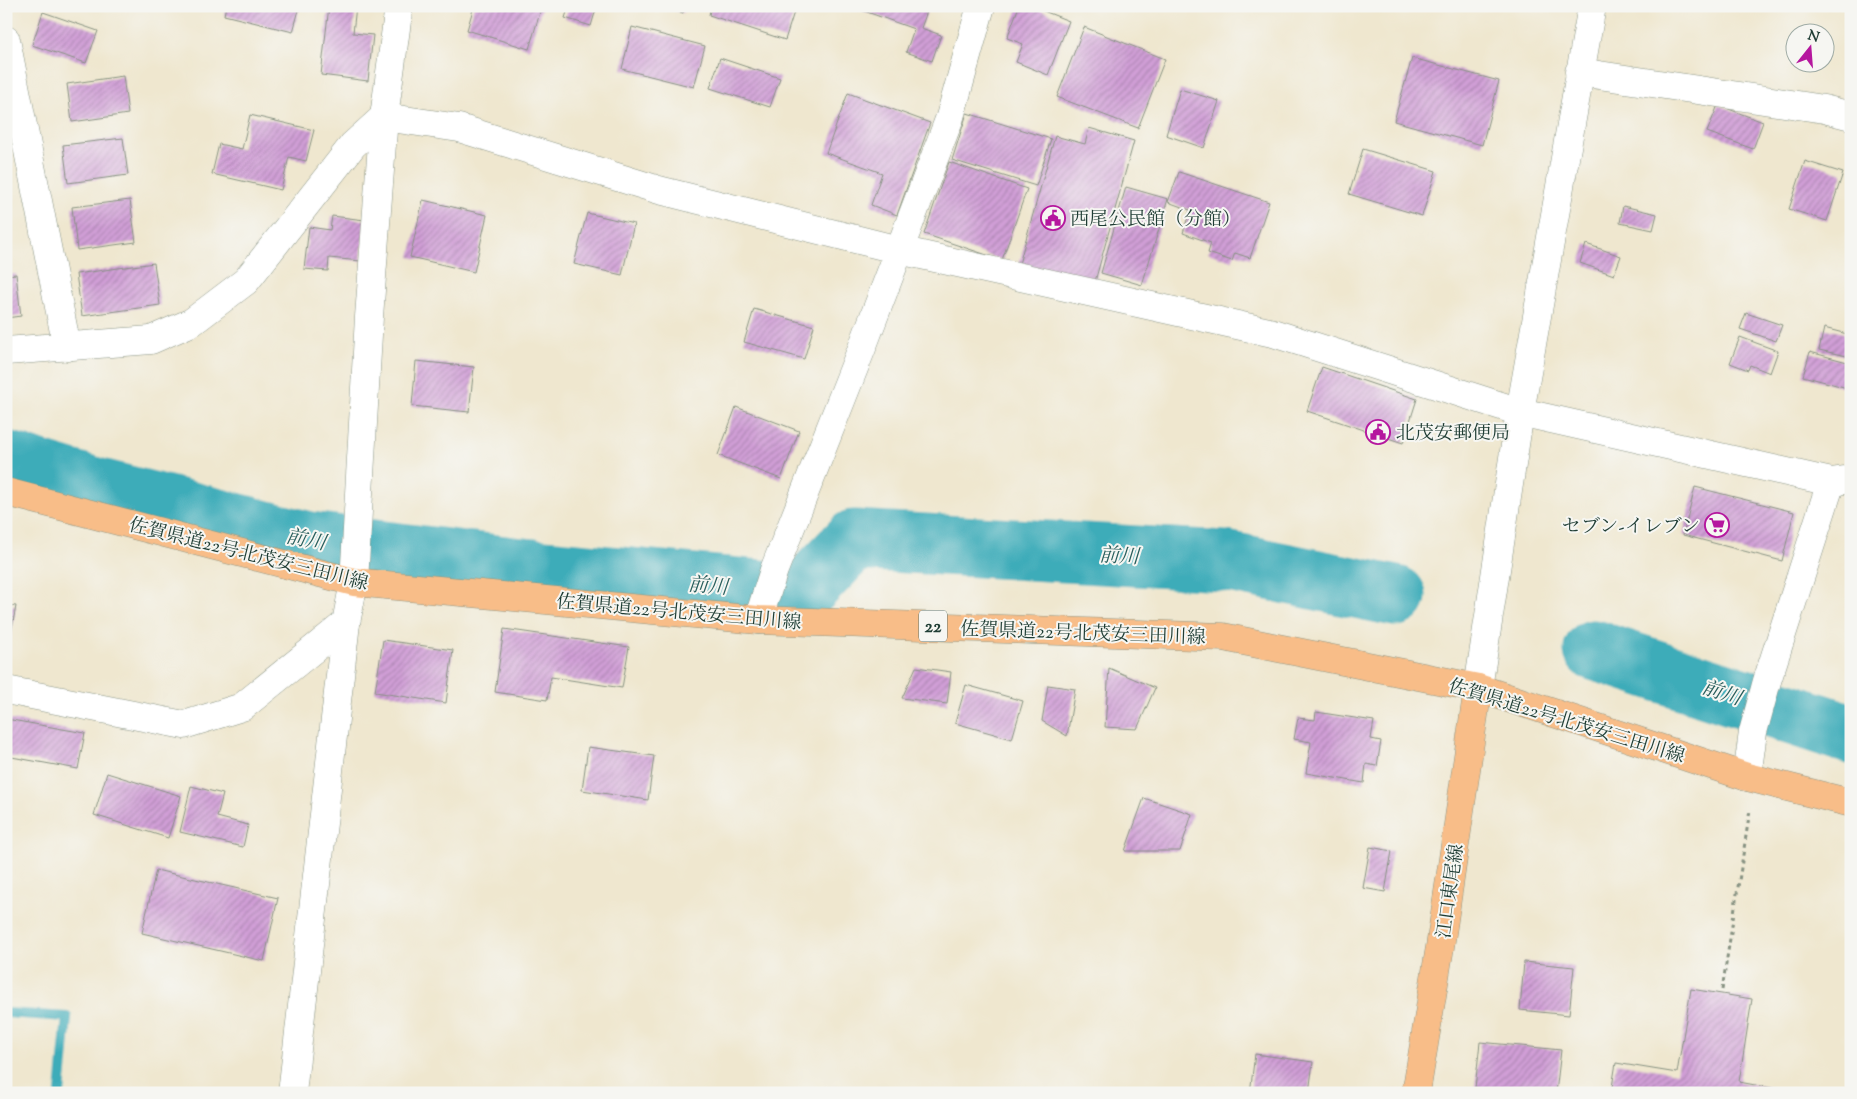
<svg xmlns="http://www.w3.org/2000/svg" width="1857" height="1099" viewBox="0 0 1857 1099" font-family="'Sorts Mill Goudy','Noto Serif JP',serif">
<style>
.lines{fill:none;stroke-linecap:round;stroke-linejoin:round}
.stream{stroke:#3cacb9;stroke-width:10}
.river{stroke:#3cacb9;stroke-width:61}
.building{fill:url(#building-hatch)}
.minor-casing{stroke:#879282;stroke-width:29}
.major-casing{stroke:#879282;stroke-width:29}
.path{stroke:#879282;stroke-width:3;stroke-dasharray:4 4;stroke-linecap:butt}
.minor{stroke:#fff;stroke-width:28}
.major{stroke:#f8bd88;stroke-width:28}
.labels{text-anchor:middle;stroke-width:4;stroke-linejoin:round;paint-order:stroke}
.shield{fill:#f6f6f2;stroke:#60746d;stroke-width:1}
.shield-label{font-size:18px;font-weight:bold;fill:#1f3d34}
.poi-label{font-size:19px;fill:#1f3d34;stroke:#f6f6f2;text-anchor:start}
.street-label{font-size:19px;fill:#1f3d34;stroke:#f6f6f2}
.water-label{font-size:20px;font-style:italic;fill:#285e5c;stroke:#f6f6f2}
</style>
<defs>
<pattern id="building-hatch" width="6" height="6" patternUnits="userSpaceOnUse" patternTransform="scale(1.25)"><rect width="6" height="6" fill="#d19fd7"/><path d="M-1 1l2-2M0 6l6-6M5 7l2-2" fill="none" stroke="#a983af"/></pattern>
</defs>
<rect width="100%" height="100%" fill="#f6f6f2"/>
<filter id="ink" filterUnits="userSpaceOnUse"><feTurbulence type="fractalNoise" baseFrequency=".02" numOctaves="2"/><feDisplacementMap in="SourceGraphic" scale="10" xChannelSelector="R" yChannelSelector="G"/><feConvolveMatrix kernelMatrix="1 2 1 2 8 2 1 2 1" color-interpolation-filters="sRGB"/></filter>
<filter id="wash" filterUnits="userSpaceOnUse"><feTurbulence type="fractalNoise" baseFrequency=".0096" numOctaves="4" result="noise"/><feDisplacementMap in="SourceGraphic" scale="20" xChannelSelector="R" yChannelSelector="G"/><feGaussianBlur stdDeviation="1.12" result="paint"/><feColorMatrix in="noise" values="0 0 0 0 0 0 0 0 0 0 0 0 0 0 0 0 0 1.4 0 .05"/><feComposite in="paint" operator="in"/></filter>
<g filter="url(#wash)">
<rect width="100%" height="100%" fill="#efe7cf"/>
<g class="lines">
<path class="stream" d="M6,1013L67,1017L60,1093"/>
<g class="river">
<path d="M6,461L96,488L310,542L513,567L802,594L854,540L1225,561L1396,596"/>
<path d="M1594,650L1851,734"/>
</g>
</g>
<g id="blocks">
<g class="building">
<path d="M226,6H300L293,32L224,15Z"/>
<path d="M329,6H356L353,33L373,35L368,81L321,75Z"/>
<path d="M474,6H542L529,49L467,30Z"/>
<path d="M569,6H597L591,26L565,18Z"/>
<path d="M662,6H685L683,13Z"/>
<path d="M711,6H787L795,9L785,40L709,15Z"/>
<path d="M857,6H929L921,28L941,35L932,61L906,52L914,29L856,8Z"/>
<path d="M1019,6H1031L1069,21L1048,75L1016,62L1023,44L1007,38Z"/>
<path d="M43,12L98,31L86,63L32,45Z"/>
<path d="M632,27L705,46L694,87L622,69Z"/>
<path d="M1084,27L1165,59L1138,128L1057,97Z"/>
<path d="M720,58L780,78L770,107L710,88Z"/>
<path d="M1412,58L1499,81L1482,145L1394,121Z"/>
<path d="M123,76L128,114L72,122L67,84Z"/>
<path d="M1180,89L1219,101L1204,148L1166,135Z"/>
<path d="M848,93L930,123L897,215L871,205L882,173L826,153Z"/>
<path d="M1718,105L1763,122L1753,149L1707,132Z"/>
<path d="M967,113L1051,139L1036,186L952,160Z"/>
<path d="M250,115L314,130L306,161L289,157L281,190L212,174L219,144L242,149Z"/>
<path d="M1089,128L1134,141L1094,285L1019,264L1055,136L1085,144Z"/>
<path d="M123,138L128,175L68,183L63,145Z"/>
<path d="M1363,149L1436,171L1422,216L1349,194Z"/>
<path d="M1805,161L1843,173L1827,221L1789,209Z"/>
<path d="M949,162L1027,189L1002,260L924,234Z"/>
<path d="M1179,172L1269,202L1250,258L1235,253L1232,261L1208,253L1211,243L1183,233L1190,210L1168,202Z"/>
<path d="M1126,187L1168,199L1142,285L1101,273Z"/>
<path d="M130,200L136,242L77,250L72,207Z"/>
<path d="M423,200L487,215L474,272L410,257Z"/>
<path d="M1623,206L1657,214L1653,230L1620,223Z"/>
<path d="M587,213L634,224L622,275L574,264Z"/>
<path d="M332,216L365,220L361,261L329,258L328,271L304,269L309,227L330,230Z"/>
<path d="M1586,244L1621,256L1614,275L1580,263Z"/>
<path d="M154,263L160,305L82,316L76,274Z"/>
<path d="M16,274L21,316L6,318V275Z"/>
<path d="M754,309L814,326L804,359L744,342Z"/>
<path d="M1746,313L1782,325L1776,341L1740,329Z"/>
<path d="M1824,328L1851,335V357L1819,350Z"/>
<path d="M1740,337L1778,351L1770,373L1750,365L1748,370L1730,363Z"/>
<path d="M1810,352L1851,363V389L1803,376Z"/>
<path d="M416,361L474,367L469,412L412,406Z"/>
<path d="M1322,367L1417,399L1403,443L1307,411Z"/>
<path d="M736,407L799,431L781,479L718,455Z"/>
<path d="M1695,487L1794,512L1782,561L1683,535Z"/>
<path d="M6,605L16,606L7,655H6Z"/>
<path d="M504,629L629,647L622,688L551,677L547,700L495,692Z"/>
<path d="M383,640L453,650L446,703L375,692Z"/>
<path d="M916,667L951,672L947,704L902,698Z"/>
<path d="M1109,668L1155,688L1137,729L1105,727Z"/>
<path d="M966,685L1023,701L1012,739L955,723Z"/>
<path d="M1048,685L1075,689L1067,736L1042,721Z"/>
<path d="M1316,712L1374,721L1371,739L1381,741L1377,766L1366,764L1364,783L1306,773L1311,742L1294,739L1298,718L1315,720Z"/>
<path d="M6,719L85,733L78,769L6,756Z"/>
<path d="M588,747L654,756L648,800L582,790Z"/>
<path d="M107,773L181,796L168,838L94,815Z"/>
<path d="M191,786L223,794L217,817L248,825L243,847L180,832Z"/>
<path d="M1144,798L1192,814L1180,851H1125Z"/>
<path d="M1370,847L1392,851L1385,892L1363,888Z"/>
<path d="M156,870L278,898L264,961L142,933Z"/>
<path d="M1524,962L1574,967L1569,1015L1520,1010Z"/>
<path d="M1691,989L1752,999L1739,1082L1798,1093H1611L1616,1063L1677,1073Z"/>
<path d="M1480,1042L1561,1050L1556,1093H1527L1475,1088Z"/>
<path d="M1255,1054L1313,1062L1309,1093H1250Z"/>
</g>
</g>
</g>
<g filter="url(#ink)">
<use href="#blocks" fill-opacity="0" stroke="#879282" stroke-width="1"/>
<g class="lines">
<defs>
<g id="minor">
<path d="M6,40L67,347"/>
<path d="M1579,72L1824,109L1851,116"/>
<path d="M6,351L151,340L192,322L246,281L353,145L384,117L459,128L659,190L899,250L1273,333L1520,412L1831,482L1851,479"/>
<path d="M758,620L774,570L862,348L950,117L981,6"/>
<path d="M1478,688L1520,412L1592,6"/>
<path d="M6,690L184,725L242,707L346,623"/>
<path d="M1747,777L1753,732L1767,681L1831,482"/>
<path d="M292,1093L346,623L354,582L369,317L384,117L399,6"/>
</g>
<g id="major">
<path d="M6,492L354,582L758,620L1223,637L1478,688L1747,777L1851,803"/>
<path d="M1416,1093L1440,947L1478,688"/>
</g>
</defs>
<use href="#minor" class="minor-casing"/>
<use href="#major" class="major-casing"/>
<path class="path" d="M1722,990L1750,810"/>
<use href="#minor" class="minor"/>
<use href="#major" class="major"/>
</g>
</g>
<defs>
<symbol id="civic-ring" viewBox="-11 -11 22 22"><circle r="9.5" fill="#f6f6f2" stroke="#b5179e" stroke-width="1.5"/><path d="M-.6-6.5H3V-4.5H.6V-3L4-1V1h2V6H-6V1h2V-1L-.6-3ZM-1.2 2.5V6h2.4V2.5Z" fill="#b5179e"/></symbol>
<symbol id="supermarket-ring" viewBox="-11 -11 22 22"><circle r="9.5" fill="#f6f6f2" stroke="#b5179e" stroke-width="1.5"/><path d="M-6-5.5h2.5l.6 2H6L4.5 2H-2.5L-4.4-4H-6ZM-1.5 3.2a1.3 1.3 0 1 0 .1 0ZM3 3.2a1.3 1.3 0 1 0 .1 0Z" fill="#b5179e"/></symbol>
</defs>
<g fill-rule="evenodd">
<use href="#civic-ring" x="1039" y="204" width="28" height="28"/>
<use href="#civic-ring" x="1364" y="418" width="28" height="28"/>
<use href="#supermarket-ring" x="1703" y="511" width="28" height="28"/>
</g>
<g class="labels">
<rect class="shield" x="919" y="610.5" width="28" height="31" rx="4"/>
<g class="shield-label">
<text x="933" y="632">22</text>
</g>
<g class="poi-label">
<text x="1070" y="225">西尾公民館（分館）</text>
<text x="1396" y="439">北茂安郵便局</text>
<text x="1700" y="532" text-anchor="end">セブン-イレブン</text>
</g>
<g class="street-label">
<text transform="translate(249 553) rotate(14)" y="7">佐賀県道22号北茂安三田川線</text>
<text transform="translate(679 611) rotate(5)" y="7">佐賀県道22号北茂安三田川線</text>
<text transform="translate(1083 632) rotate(2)" y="7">佐賀県道22号北茂安三田川線</text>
<text transform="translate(1567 720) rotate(17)" y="7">佐賀県道22号北茂安三田川線</text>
<text transform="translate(1449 891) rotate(-82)" y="7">江口東尾線</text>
</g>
<g class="water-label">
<text transform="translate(306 539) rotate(11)" y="7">前川</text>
<text transform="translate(1119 555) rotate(3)" y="7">前川</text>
<text transform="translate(708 585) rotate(5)" y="7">前川</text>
<text transform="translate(1722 692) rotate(18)" y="7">前川</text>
</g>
</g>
<rect width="1857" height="1099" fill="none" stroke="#f6f6f2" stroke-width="25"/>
<g transform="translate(1810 48) rotate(17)"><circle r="24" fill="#f6f6f2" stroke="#a0aca6"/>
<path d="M0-4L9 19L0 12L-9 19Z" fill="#b5179e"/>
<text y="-8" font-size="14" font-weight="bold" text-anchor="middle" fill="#1f3d34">N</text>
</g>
</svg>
